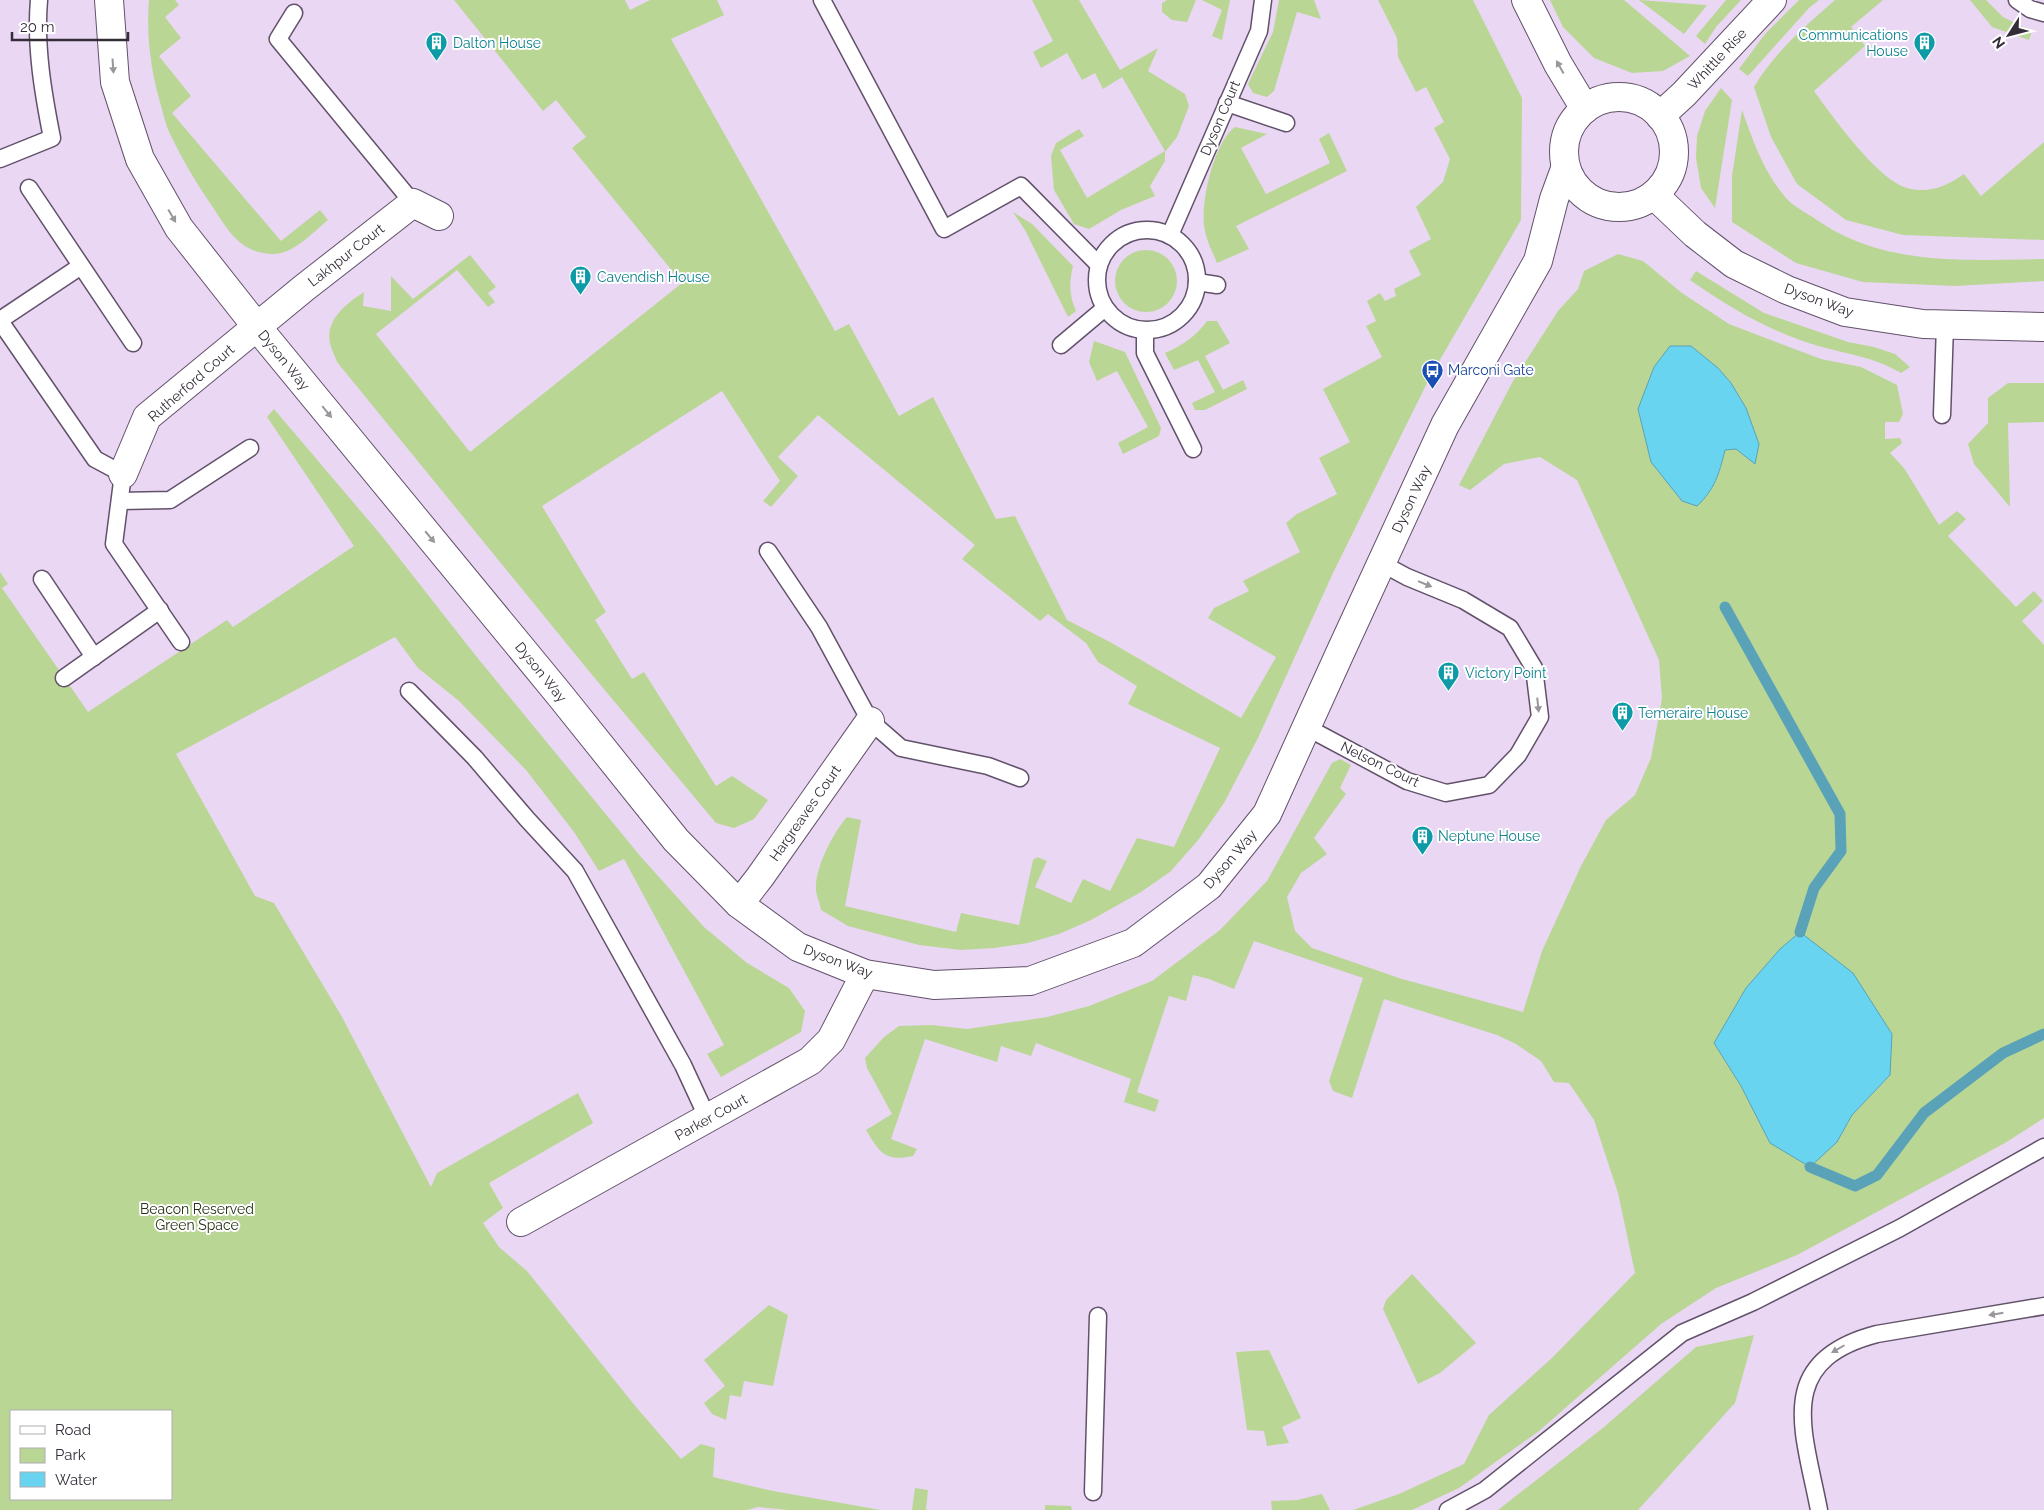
<svg xmlns="http://www.w3.org/2000/svg" width="2044" height="1510" viewBox="0 0 2044 1510" font-family="Raleway,sans-serif">
<style>
.green{fill:#bad695;fill-rule:evenodd}
.water{fill:#69d4ef;stroke:#59a2b8}
.lines{fill:none;stroke-linecap:round;stroke-linejoin:round}
.stream{stroke:#59a2b8;stroke-width:11}
.service-casing{stroke:#62516a;stroke-width:19}
.minor-casing{stroke:#62516a;stroke-width:30}
.tertiary-casing{stroke:#62516a;stroke-width:30}
.service{stroke:#fff;stroke-width:16}
.minor{stroke:#fff;stroke-width:28}
.tertiary{stroke:#fff;stroke-width:28}
.oneway{fill:#9a969c}
.labels{text-anchor:middle;stroke-width:4;stroke-linejoin:round;paint-order:stroke}
.culture-label{font-size:14px;fill:#0d838f;stroke:#fff;text-anchor:start}
.street-label{font-size:14px;fill:#342d38;stroke:#fff}
.transit-label{font-size:14px;fill:#164399;stroke:#fff;text-anchor:start}
.park-label{font-size:14px;fill:#253112;stroke:#fff}
</style>
<rect width="100%" height="100%" fill="#ead7f4"/>
<g class="green">
<path d="M149,0H175L179,5L165,17L181,38L159,56L191,96L172,113L281,241L320,210L328,220C313,232 292,256 271,254C239,252 228,230 212,206C197,184 182,159 170,134C166,126 164,117 162,109C151,73 146,37 149,0Z"/>
<path d="M454,0H625L630,10L650,0H717L724,15L671,39L835,331L849,324L899,416L933,397L996,519L1015,516L1067,620L1110,642L1241,718L1276,657L1208,618L1214,608L1249,591L1243,581L1300,552L1286,523L1297,514L1337,494L1319,458L1350,442L1323,389L1382,357L1366,326L1376,321L1367,301L1380,293L1385,301L1396,296L1394,289L1421,275L1409,251L1431,239L1416,207L1443,182L1450,159L1434,128L1444,122L1426,87L1416,92L1398,57L1397,38L1378,0H1473L1522,98L1521,220L1430,377L1333,573L1258,738L1224,803L1199,839L1170,872L1141,892L1091,920L1059,934L1028,943L994,948L961,950L919,945L848,926L821,910C820,904 817,897 816,891C814,869 833,833 847,817L861,820L845,906L956,932L961,913L1019,925L1033,860L1037,857L1047,861L1035,887L1071,903L1083,879L1110,891L1137,838L1174,847L1220,748L1128,704L1137,686L1098,662L1086,643L1048,614L1040,621L962,559L975,545L818,415L778,457L798,476L771,507L763,501L780,481L722,391L542,506L606,612L595,620L632,679L644,672L716,786L732,776L768,800L754,819L734,828L716,823L588,670L337,362C335,356 331,349 330,343C325,320 347,303 364,292L363,306L391,311V276L413,299L470,255L496,287L488,293L495,302L488,307L457,270L376,334L470,452L682,283L572,148L586,137L556,100L543,111Z"/>
<path d="M1032,0H1079L1120,70L1158,48L1148,71L1185,94L1189,106L1177,137L1165,152V161L1150,186L1155,196L1121,210L1089,229L1074,224L1054,190L1051,156L1056,143L1079,129L1084,136L1060,150L1087,198L1165,151L1122,77L1103,89L1095,73L1082,80L1067,53L1041,68L1033,52L1053,41Z"/>
<path d="M1167,0H1196L1187,22L1172,20L1162,12V3Z"/>
<path d="M1202,0H1230L1222,40L1212,36L1222,10Z"/>
<path d="M1279,0H1314L1321,19L1297,12L1274,91L1267,97L1253,93L1248,84L1273,32Z"/>
<path d="M1550,0H1624L1690,56L1663,71L1632,73L1594,58L1563,27Z"/>
<path d="M1639,0L1706,5H1707L1684,34Z"/>
<path d="M1726,0H1741L1716,27L1705,44L1696,36Z"/>
<path d="M1799,0H1819L1809,8L1748,76L1739,69L1765,34Z"/>
<path d="M1835,0H1883L1851,27L1865,46L1814,91C1832,116 1878,180 1907,188C1929,194 1947,186 1964,174L1981,196L2044,142V240L1903,235L1846,220L1797,184L1771,137L1754,87C1774,53 1805,26 1835,0Z"/>
<path d="M1970,0H1986L2003,17L2032,31L2029,40L1992,27Z"/>
<path d="M1721,88L1732,100L1715,208L1701,188L1696,158L1697,136L1705,111Z"/>
<path d="M1742,110C1754,143 1763,171 1786,198C1793,206 1805,212 1814,218C1883,267 1963,260 2044,259V281L1955,286L1863,282L1796,263L1732,222V176Z"/>
<path d="M1235,127L1267,134L1241,148L1266,194L1330,163L1319,139L1329,133L1347,171L1236,226L1249,249L1217,263C1213,253 1207,242 1205,231C1199,205 1214,142 1235,127Z"/>
<path d="M1013,212L1032,224L1073,266C1069,283 1069,295 1076,311L1068,317L1025,230Z"/>
<circle cx="1146" cy="281" r="31"/>
<path d="M1618,254L1643,261L1682,293L1729,324L1821,359L1861,367L1897,385L1903,414L1899,422H1885V439L1900,438L1902,443L1890,453L1904,468L1939,525L1957,511L1966,519L1948,536L2016,607L2034,591L2043,601L2022,621L2044,645V1118L2005,1143L1797,1255L1716,1288L1661,1324L1539,1431L1459,1488L1412,1510H1353L1399,1494L1464,1464L1489,1415L1553,1357L1635,1273L1618,1193L1594,1120L1569,1083L1554,1082L1541,1061L1516,1044L1497,1035L1384,999L1352,1098L1333,1091L1329,1081L1363,978L1254,941L1234,989L1209,979L1193,975L1186,1001L1169,996L1137,1092L1159,1100L1155,1112L1124,1102L1131,1079L1036,1043L1031,1056L1001,1046L997,1062L925,1039L891,1139L917,1149L913,1156C885,1162 880,1153 866,1130L892,1114L867,1068L865,1058L884,1037L899,1026L932,1025L967,1029L1047,1017L1089,1006L1152,981L1220,930L1267,881L1332,763L1340,759L1351,765L1340,788L1346,794L1314,838L1327,854L1301,873L1287,897L1295,931L1312,948L1402,979L1523,1012L1542,951L1581,866L1606,820L1635,795L1651,758L1662,699L1659,660L1577,480L1540,457L1504,464L1470,490L1459,485L1513,381L1558,311L1578,289L1584,271ZM1670,347L1735,449L1725,450L1719,473ZM1714,1043L1890,1075L1852,1115L1837,1142L1741,1086Z"/>
<path d="M1696,271L1764,313L1848,342L1874,347L1895,354L1910,367L1901,373C1870,354 1834,353 1800,340C1760,326 1725,304 1690,280Z"/>
<path d="M1207,321H1217L1230,343L1205,356L1223,390L1243,380L1247,389L1205,410H1195L1192,403L1215,392L1198,360L1174,370L1165,353C1183,345 1195,337 1207,321Z"/>
<path d="M1094,341L1125,352L1161,428L1159,436L1123,454L1118,443L1148,427L1117,371L1097,381L1089,362Z"/>
<path d="M2008,383H2044V422L2008,423L2010,507L1974,464L1968,444L1988,423V398Z"/>
<path d="M274,409L381,535L476,656L641,857L704,927L747,963L789,988L805,1011L801,1032L721,1077L707,1054L724,1045L624,859L599,871L574,832L526,770L459,701L418,668L395,637L176,754L255,896L274,903L342,1017L431,1187L437,1173L578,1093L593,1123L489,1183L503,1208L483,1223L499,1247L527,1271L636,1407L681,1459L701,1444L715,1448L713,1477L773,1491L881,1510H788L758,1507L747,1510H0V572L8,584L2,588L88,712L227,620L233,627L354,546L267,417ZM11,1411H171V1499H11Z"/>
<path d="M1412,1274L1476,1343L1440,1373L1418,1384L1383,1309L1386,1300Z"/>
<path d="M769,1305L788,1315L773,1386L744,1381L741,1397L730,1395L726,1420L712,1414L704,1403L725,1386L704,1360Z"/>
<path d="M1754,1335L1735,1403L1638,1510H1498L1604,1427L1696,1347Z"/>
<path d="M1269,1350L1301,1418L1282,1427L1289,1443L1267,1446L1264,1431L1247,1430L1236,1352Z"/>
<path d="M915,1488L928,1490L926,1510H912Z"/>
<path d="M1322,1494L1330,1510H1272L1271,1501L1297,1500Z"/>
<path d="M1045,1505L1071,1506L1072,1510H1045Z"/>
</g>
<g class="water">
<path d="M1670,346H1691L1718,368L1731,383L1746,408L1759,444L1755,464L1736,449L1725,450C1719,474 1715,489 1697,506L1682,501L1651,462L1638,409L1654,367Z"/>
<path d="M1800,932L1853,973L1892,1034L1890,1075L1852,1115L1837,1142L1810,1167L1770,1143L1741,1086L1714,1043L1746,988L1780,949Z"/>
</g>
<g class="lines">
<g class="stream">
<path d="M1725,607L1840,814L1841,851L1814,888L1800,932"/>
<path d="M1810,1167L1855,1186L1877,1175L1924,1113L2003,1053L2044,1034"/>
</g>
<defs>
<g id="service">
<path d="M822,0L944,229L1021,186L1098,264"/>
<path d="M2017,0L2030,9L2044,13"/>
<path d="M294,13L278,39L413,203"/>
<path d="M1227,103L1286,123"/>
<path d="M0,159L52,138C43,93 35,46 39,0"/>
<path d="M29,188L133,343"/>
<circle cx="1147" cy="280" r="50"/>
<path d="M1170,235L1259,31L1263,0"/>
<path d="M1197,282L1217,285"/>
<path d="M0,320L81,266"/>
<path d="M0,321L95,459L123,474L114,544L181,642"/>
<path d="M1145,331V353L1193,449"/>
<path d="M1061,345L1105,308"/>
<path d="M1942,415L1945,325"/>
<path d="M120,501L170,500L250,448"/>
<path d="M768,551L819,627L870,721L901,748L988,766L1020,778"/>
<path d="M42,579L94,657"/>
<path d="M64,678L160,610"/>
<path d="M409,691L475,758L527,819L575,871L683,1065L708,1119"/>
<path d="M1306,727L1407,781L1446,793L1489,785L1518,755L1540,717L1534,668L1510,628L1463,600L1407,577L1381,563"/>
<path d="M1093,1492L1098,1316"/>
<path d="M1448,1510L1485,1490L1682,1333L1753,1302L1900,1228L2044,1147"/>
<path d="M1819,1510C1804,1431 1773,1361 1877,1334L2044,1306"/>
</g>
<g id="minor">
<path d="M1660,116L1684,94L1772,0"/>
<path d="M123,474L147,417L304,288L413,203L439,216"/>
<path d="M739,904L760,877L870,721"/>
<path d="M521,1222L810,1061L831,1040L865,974"/>
</g>
<g id="tertiary">
<path d="M109,0L115,82L140,159L179,228L257,327L559,694L676,840L739,904L798,947L865,974L934,985L1030,981L1133,943L1209,886L1267,814L1340,653L1445,425L1538,261L1554,199L1565,169"/>
<path d="M1526,0L1558,64L1585,109"/>
<circle cx="1619" cy="152" r="55"/>
<path d="M1654,195L1695,234L1734,264L1787,290L1845,312L1923,324L2044,327"/>
</g>
</defs>
<use href="#service" class="service-casing"/>
<use href="#minor" class="minor-casing"/>
<use href="#tertiary" class="tertiary-casing"/>
<use href="#service" class="service"/>
<use href="#minor" class="minor"/>
<use href="#tertiary" class="tertiary"/>
</g>
<defs><path id="oneway-solid" d="M-6-.8H1V-3.2L6.5 0L1 3.2V.8H-6Z" transform="scale(1.25)"/></defs>
<g class="oneway">
<use href="#oneway-solid" transform="translate(113 66) rotate(86)"/>
<use href="#oneway-solid" transform="translate(1560 67) rotate(-119)"/>
<use href="#oneway-solid" transform="translate(172 216) rotate(60)"/>
<use href="#oneway-solid" transform="translate(327 412) rotate(51)"/>
<use href="#oneway-solid" transform="translate(430 537) rotate(50)"/>
<use href="#oneway-solid" transform="translate(1425 584) rotate(22)"/>
<use href="#oneway-solid" transform="translate(1538 705) rotate(84)"/>
<use href="#oneway-solid" transform="translate(1996 1314) rotate(171)"/>
<use href="#oneway-solid" transform="translate(1838 1349) rotate(150)"/>
</g>
<defs>
<symbol id="building-pin" viewBox="-11 -11 22 30"><path d="M0 17L-7.5 6A9.5 9.5 0 1 1 7.5 6Z" fill="#0f9aa8" stroke="#fff"/><path d="M-4-6H4V6H1V3H-1V6H-4ZM-2.5-4.3h1.7v1.8h-1.7ZM.8-4.3h1.7v1.8H.8ZM-2.5-1h1.7V.8h-1.7ZM.8-1h1.7V.8H.8Z" fill="#fff"/></symbol>
<symbol id="bus-pin" viewBox="-11 -11 22 30"><path d="M0 17L-7.5 6A9.5 9.5 0 1 1 7.5 6Z" fill="#1a4fb4" stroke="#fff"/><path d="M-5-6H5V4H4V6H2V4H-2V6H-4V4H-5ZM-3.5-4V0h7V-4ZM-3.5 1.2v1.5H-2V1.2ZM2 1.2v1.5H3.5V1.2Z" fill="#fff"/></symbol>
</defs>
<g fill-rule="evenodd">
<use href="#building-pin" x="424" y="30" width="25" height="34"/>
<use href="#building-pin" x="1912" y="30" width="25" height="34"/>
<use href="#building-pin" x="568" y="264" width="25" height="34"/>
<use href="#bus-pin" x="1420" y="358" width="25" height="34"/>
<use href="#building-pin" x="1436" y="660" width="25" height="34"/>
<use href="#building-pin" x="1610" y="700" width="25" height="34"/>
<use href="#building-pin" x="1410" y="824" width="25" height="34"/>
</g>
<g class="labels">
<g class="culture-label">
<text x="1908" y="40" text-anchor="end">Communications<tspan x="1908" dy="16">House</tspan></text>
<text x="453" y="48">Dalton House</text>
<text x="597" y="282">Cavendish House</text>
<text x="1465" y="678">Victory Point</text>
<text x="1638" y="718">Temeraire House</text>
<text x="1438" y="841">Neptune House</text>
</g>
<g class="street-label">
<text transform="translate(1717 59) rotate(-47)" y="5">Whittle Rise</text>
<text transform="translate(1220 118) rotate(-67)" y="5">Dyson Court</text>
<text transform="translate(346 255) rotate(-38)" y="5">Lakhpur Court</text>
<text transform="translate(1819 300) rotate(20)" y="5">Dyson Way</text>
<text transform="translate(284 360) rotate(51)" y="5">Dyson Way</text>
<text transform="translate(191 383) rotate(-41)" y="5">Rutherford Court</text>
<text transform="translate(1411 499) rotate(-65)" y="5">Dyson Way</text>
<text transform="translate(541 672) rotate(51)" y="5">Dyson Way</text>
<text transform="translate(1380 764) rotate(26)" y="5">Nelson Court</text>
<text transform="translate(805 813) rotate(-55)" y="5">Hargreaves Court</text>
<text transform="translate(1230 859) rotate(-49)" y="5">Dyson Way</text>
<text transform="translate(838 961) rotate(20)" y="5">Dyson Way</text>
<text transform="translate(711 1117) rotate(-29)" y="5">Parker Court</text>
</g>
<g class="transit-label">
<text x="1448" y="375">Marconi Gate</text>
</g>
<g class="park-label">
<text x="197" y="1214">Beacon Reserved<tspan x="197" dy="16">Green Space</tspan></text>
</g>
</g>
<rect x="10" y="1410" width="162" height="90" fill="#ffffff" stroke="#aeabaf"/>
<rect x="20" y="1426" width="25" height="8" fill="#ffffff" stroke="#aeabaf"/>
<text x="55" y="1435" font-size="15" fill="#342d38">Road</text>
<rect x="20" y="1448" width="25" height="15" fill="#bad695" stroke="#aeabaf"/>
<text x="55" y="1460" font-size="15" fill="#342d38">Park</text>
<rect x="20" y="1472" width="25" height="15" fill="#69d4ef" stroke="#aeabaf"/>
<text x="55" y="1485" font-size="15" fill="#342d38">Water</text>
<g transform="translate(2009 35) rotate(234)" stroke="#ffffff" stroke-width="4" paint-order="stroke">
<path d="M0-4L9 19L0 12L-9 19Z" fill="#342d38"/>
<text y="-8" font-size="14" font-weight="bold" text-anchor="middle" fill="#342d38">N</text>
</g>
<path d="M12 32v8h116v-8" fill="none" stroke="#342d38" stroke-width="2.5"/>
<text x="20" y="32" font-size="15" fill="#342d38" stroke="#ffffff" stroke-width="4" paint-order="stroke">20 m</text>
</svg>
